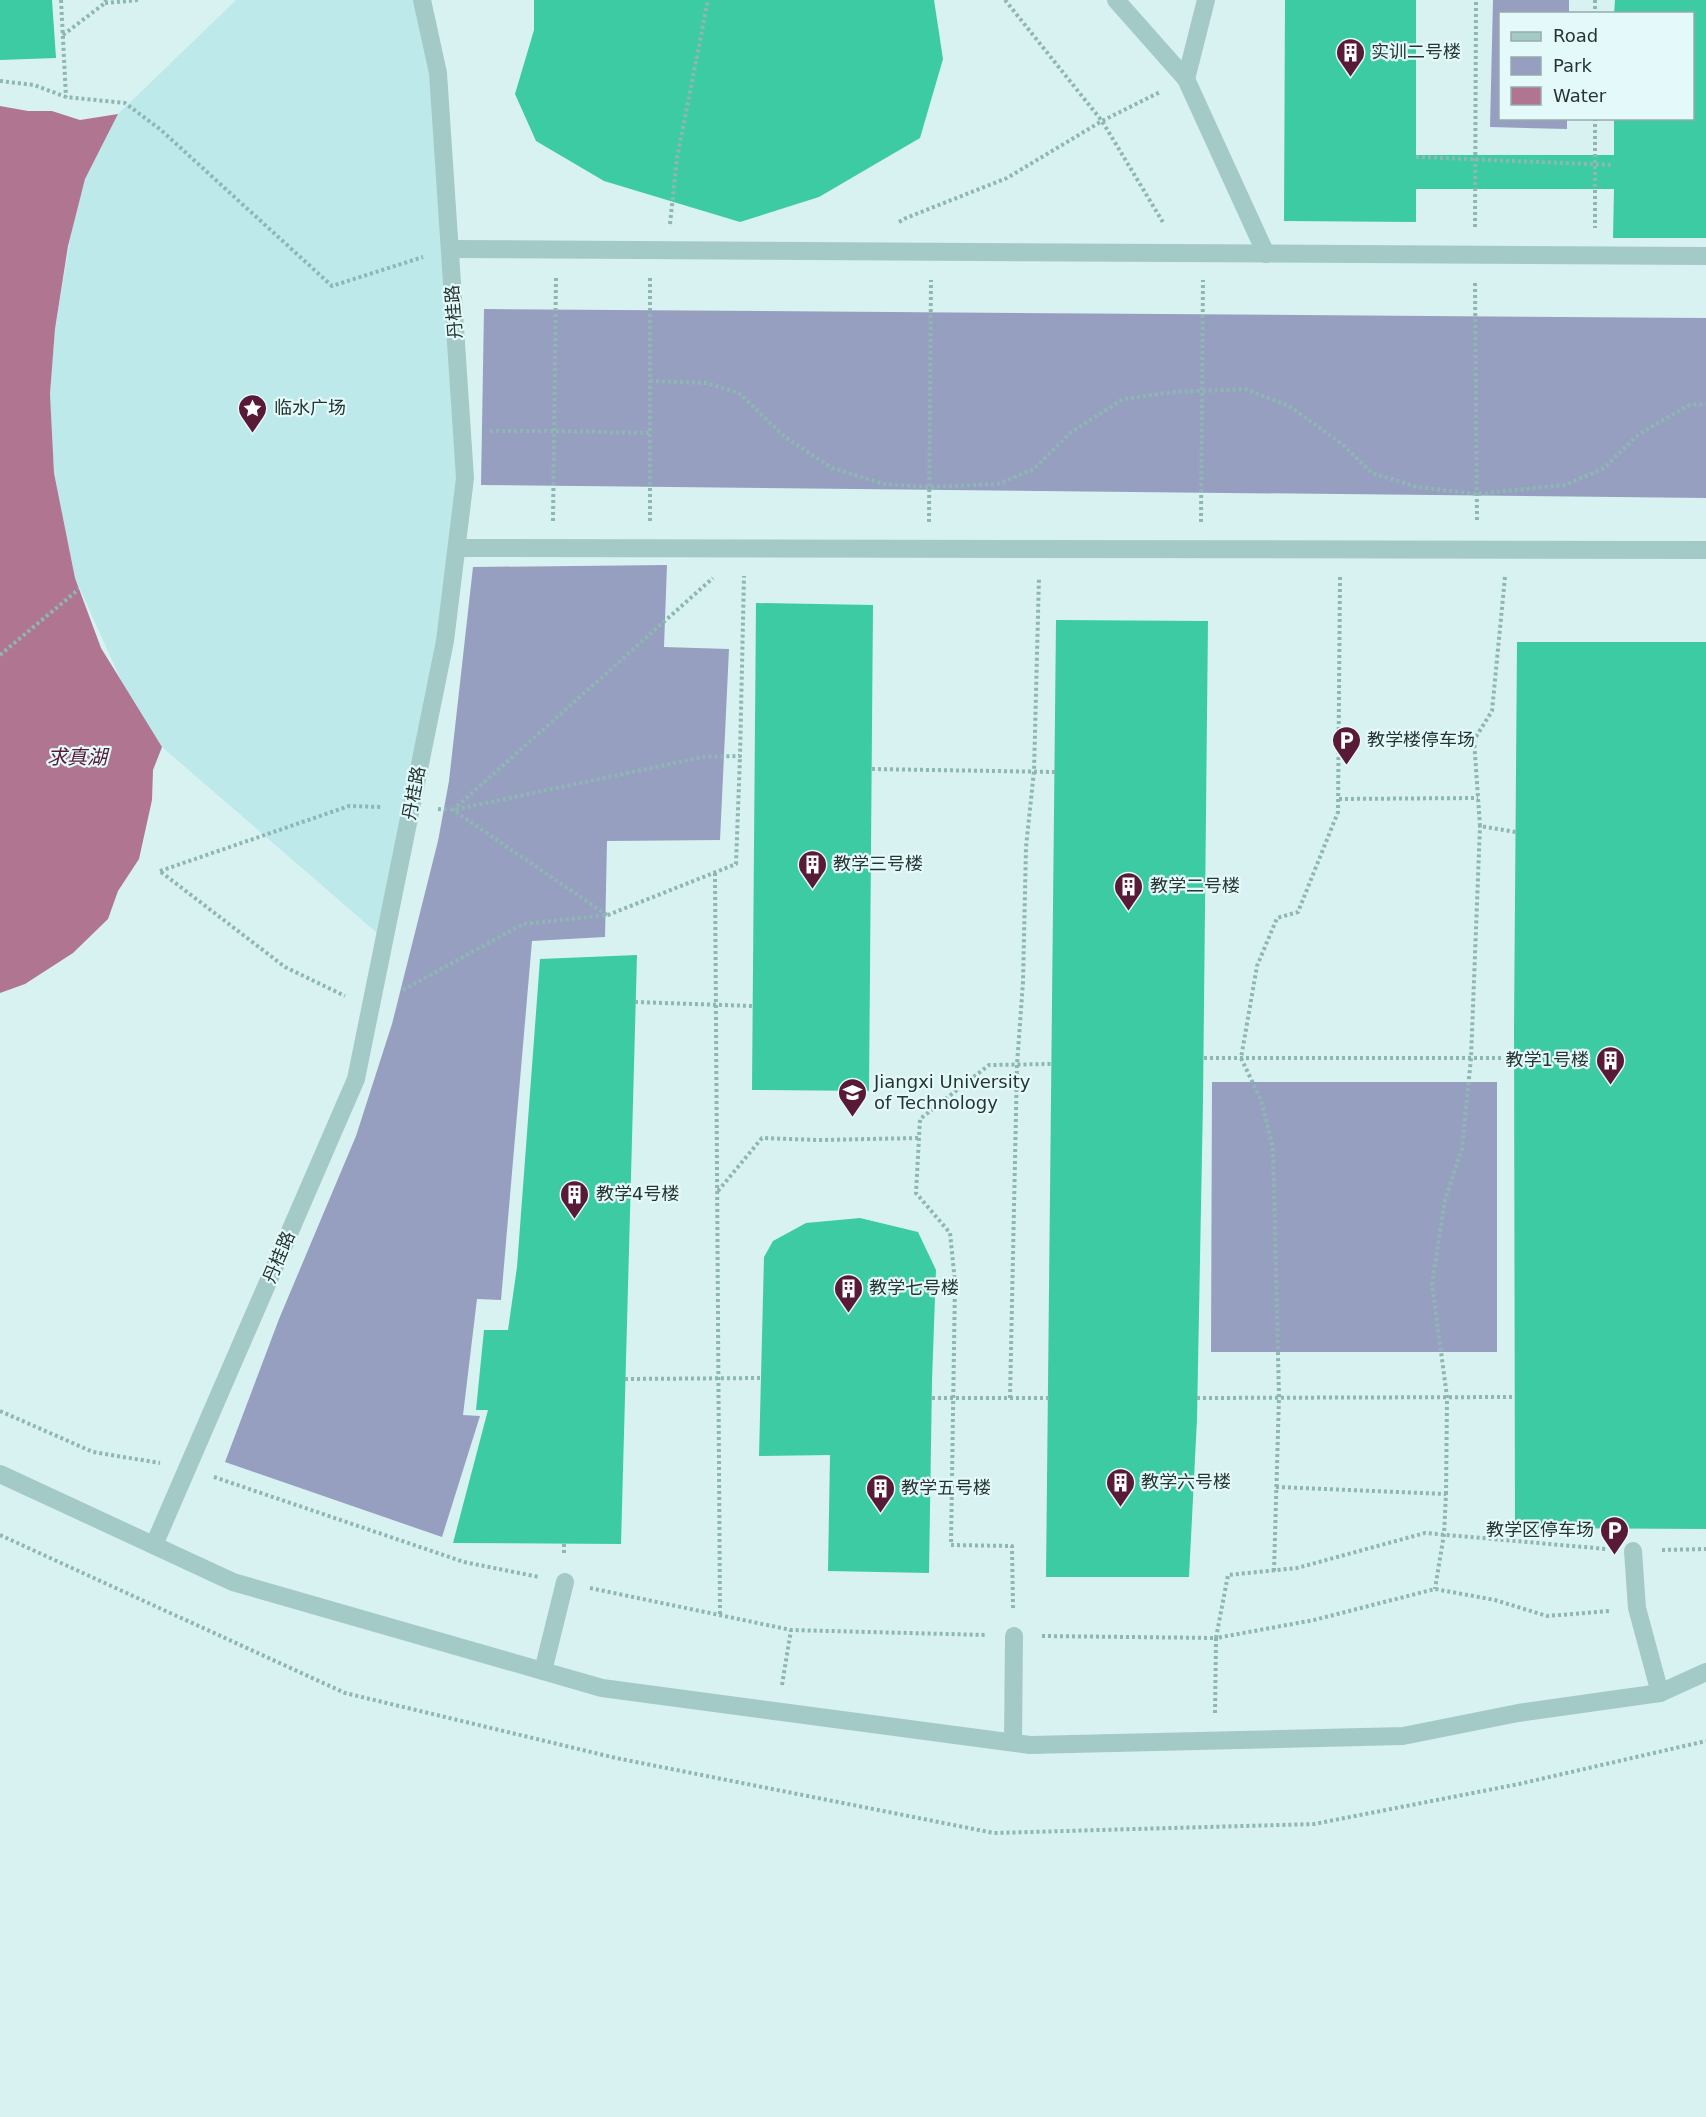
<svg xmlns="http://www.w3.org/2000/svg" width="1706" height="2117" viewBox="0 0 1706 2117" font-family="'DejaVu Sans','Noto Sans SC',sans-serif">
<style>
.green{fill:#979fc1}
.plaza{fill:#bee9eb}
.water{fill:#b07691}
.building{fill:#3dcba4}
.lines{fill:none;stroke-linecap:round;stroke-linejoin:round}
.path{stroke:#8eb6b3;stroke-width:4;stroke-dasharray:3 3;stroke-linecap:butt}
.street{stroke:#a4cac8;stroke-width:18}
.path-bridge{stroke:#8eb6b3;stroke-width:4;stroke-dasharray:3 3;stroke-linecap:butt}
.labels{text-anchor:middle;stroke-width:4.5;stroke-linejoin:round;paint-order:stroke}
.poi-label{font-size:18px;fill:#263532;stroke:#e4f9fa;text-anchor:start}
.street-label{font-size:18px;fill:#263532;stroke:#e4f9fa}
.water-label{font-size:20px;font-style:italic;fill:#581a36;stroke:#e4f9fa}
</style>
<rect width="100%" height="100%" fill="#d8f2f2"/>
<g class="green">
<path d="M1493,0H1569V13L1500,14V118L1567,119V129L1490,127Z"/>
<path d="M484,309L1706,318V498L481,485Z"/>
<path d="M667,565L664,647L729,649L720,840L607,841L605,937L532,941L501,1300L477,1299L463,1415L480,1416L442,1537L225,1462L279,1319L356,1136L392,1024L438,841L449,781L473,567Z"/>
<path d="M1212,1082H1497V1352H1211Z"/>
</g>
<path class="plaza" d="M236,0H418L440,113L459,527L385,940L162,747L125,689L75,578L54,473L50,394L55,329L73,222L85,179L118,114Z"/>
<path class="water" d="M0,106L28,111H52L80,120L118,114L85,179L68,246L55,329L50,394L54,473L75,578L101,648L162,747L153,770L152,800L139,859L118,891L108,919L73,953L25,984L0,993Z"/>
<g class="building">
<path d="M0,0H52L56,58L0,60Z"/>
<path d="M534,0H934L943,59L920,138L819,197L740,222L604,181L536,141L515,94L534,30Z"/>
<path d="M1285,0H1416V155H1614V118H1692V14H1614L1615,0H1706V238H1613L1614,189H1416V222L1284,221Z"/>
<path d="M756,603L873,605L869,1091L752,1090Z"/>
<path d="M1056,620L1208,621L1203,1101L1197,1419L1189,1577H1046Z"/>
<path d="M1517,642H1706V1529L1515,1528L1514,1027Z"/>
<path d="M637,955L621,1544L453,1543L488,1410H476L484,1330H508L517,1267L540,959Z"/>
<path d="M860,1218L918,1232L936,1270L932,1381L929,1573L828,1571L830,1455L759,1456L764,1257L773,1241L806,1223Z"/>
</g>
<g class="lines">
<g class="path">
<path d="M61,0L66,97"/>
<path d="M1005,0L1102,121L1164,224"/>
<path d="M1595,0V14"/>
<path d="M105,3L139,0"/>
<path d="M63,35L105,3L106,0"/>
<path d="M0,81L34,85L66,97L125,103L161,130L332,286L423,257"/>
<path d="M1595,118V228"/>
<path d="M899,222L906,218L1007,178L1102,121L1160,92"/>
<path d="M670,224L677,158L708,0"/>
<path d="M1475,227L1476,0"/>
<path d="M1475,283L1477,521"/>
<path d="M650,381L706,383L739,393L785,437L832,468L884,484L929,487L998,484L1034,469L1070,433L1123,399L1175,392L1245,389L1289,406L1342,444L1372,473L1417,487L1477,494L1565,485L1604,468L1639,434L1689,405L1706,404"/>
<path d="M490,431H554L650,433"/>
<path d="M553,521L556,276"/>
<path d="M650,521V277"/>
<path d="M929,522L931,280"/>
<path d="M1201,522L1203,280"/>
<path d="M1505,577L1492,711L1474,740L1480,826L1516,832"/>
<path d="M0,655L79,589"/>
<path d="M872,769L1055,772"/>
<path d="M1339,799L1478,798"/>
<path d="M438,809L453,810L703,757L740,756L744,576"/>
<path d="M160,871L349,806L382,807"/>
<path d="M161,872L285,967L345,996"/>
<path d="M715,873L720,1615"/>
<path d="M607,915L453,810L713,578"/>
<path d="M403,990L523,924L608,915L736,864L740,756"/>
<path d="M1204,1058H1515"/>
<path d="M718,1191L762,1138L819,1140L919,1138"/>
<path d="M932,1398H1049"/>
<path d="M1010,1398L1017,1065L1023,982L1026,847L1034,771L1039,577"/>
<path d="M1197,1398L1515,1397"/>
<path d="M0,1411L93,1452L160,1463"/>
<path d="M214,1477L464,1562L539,1577"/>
<path d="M1276,1487L1446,1494L1444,1534L1435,1589"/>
<path d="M1446,1494L1447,1397L1432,1284L1445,1200L1462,1149L1471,1058L1480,826"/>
<path d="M0,1535L345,1693L616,1758L994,1833L1314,1824L1519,1784L1706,1741"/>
<path d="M564,1544V1555"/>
<path d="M1662,1550L1706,1549"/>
<path d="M1274,1571L1279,1397L1273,1148L1261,1100L1241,1058L1257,966L1277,918L1298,912L1338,812L1340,577"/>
<path d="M590,1588L791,1630L987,1635"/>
<path d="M1013,1608L1012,1546L951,1545L955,1282L950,1233L916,1193L920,1119L989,1065L1052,1064"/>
<path d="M1042,1636L1216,1638L1228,1575L1297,1568L1425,1533L1606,1549"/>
<path d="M782,1685L791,1630"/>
<path d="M1215,1713L1216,1638L1314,1620L1435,1589L1495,1600L1547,1616L1610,1611"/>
</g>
<g class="street">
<path d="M1116,0L1186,79L1266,254"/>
<path d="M1186,79L1206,0"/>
<path d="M450,249L1706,256"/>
<path d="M457,548L1706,550"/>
<path d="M0,1474L233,1582L602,1688L1030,1745L1403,1736L1518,1713L1660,1693L1706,1672"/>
<path d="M154,1545L356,1079L445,641L465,478L438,73L422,0"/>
<path d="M1633,1551L1637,1608L1660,1693"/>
<path d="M543,1671L565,1582"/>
<path d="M1013,1742L1014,1636"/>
</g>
<g class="path-bridge">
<path d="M1416,157L1613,165"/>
<path d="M635,1002L752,1006"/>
<path d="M625,1379L761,1378"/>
</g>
</g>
<defs>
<symbol id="building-pin" viewBox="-11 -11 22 30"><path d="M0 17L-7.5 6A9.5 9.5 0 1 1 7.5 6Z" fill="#581a36" stroke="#e4f9fa"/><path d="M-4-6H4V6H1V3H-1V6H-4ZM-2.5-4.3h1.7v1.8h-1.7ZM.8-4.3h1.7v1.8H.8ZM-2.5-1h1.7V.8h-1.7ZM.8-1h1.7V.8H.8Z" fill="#fff"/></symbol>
<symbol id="sight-pin" viewBox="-11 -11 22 30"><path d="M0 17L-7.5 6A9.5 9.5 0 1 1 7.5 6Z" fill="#581a36" stroke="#e4f9fa"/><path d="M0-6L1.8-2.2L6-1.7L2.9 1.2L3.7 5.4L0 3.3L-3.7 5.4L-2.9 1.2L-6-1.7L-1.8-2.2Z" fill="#fff"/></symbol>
<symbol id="parking-pin" viewBox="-11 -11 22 30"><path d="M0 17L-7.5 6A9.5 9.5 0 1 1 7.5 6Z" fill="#581a36" stroke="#e4f9fa"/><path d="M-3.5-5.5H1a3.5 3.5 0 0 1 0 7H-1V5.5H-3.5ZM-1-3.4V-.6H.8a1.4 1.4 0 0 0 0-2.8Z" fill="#fff"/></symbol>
<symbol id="university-pin" viewBox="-11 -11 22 30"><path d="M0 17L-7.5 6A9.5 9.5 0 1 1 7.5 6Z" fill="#581a36" stroke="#e4f9fa"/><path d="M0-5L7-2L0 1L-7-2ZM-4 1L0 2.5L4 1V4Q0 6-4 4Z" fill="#fff"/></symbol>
</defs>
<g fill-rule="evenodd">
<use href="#building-pin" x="1334" y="36" width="33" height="45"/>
<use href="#sight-pin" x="236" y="392" width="33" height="45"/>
<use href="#parking-pin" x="1330" y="724" width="33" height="45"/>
<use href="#building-pin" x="796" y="848" width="33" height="45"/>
<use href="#building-pin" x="1112" y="870" width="33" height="45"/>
<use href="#building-pin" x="1594" y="1044" width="33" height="45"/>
<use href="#university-pin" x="836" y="1076" width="33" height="45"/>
<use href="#building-pin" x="558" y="1178" width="33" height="45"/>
<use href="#building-pin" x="832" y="1272" width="33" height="45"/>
<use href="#building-pin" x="1104" y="1466" width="33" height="45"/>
<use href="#building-pin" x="864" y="1472" width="33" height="45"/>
<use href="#parking-pin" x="1598" y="1514" width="33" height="45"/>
</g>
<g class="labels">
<g class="poi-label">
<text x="1371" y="58">实训二号楼</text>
<text x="274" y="414">临水广场</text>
<text x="1367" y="746">教学楼停车场</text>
<text x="833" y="870">教学三号楼</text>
<text x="1150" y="892">教学二号楼</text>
<text x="1589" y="1066" text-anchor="end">教学1号楼</text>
<text x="874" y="1088">Jiangxi University<tspan x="874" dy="21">of Technology</tspan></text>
<text x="596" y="1200">教学4号楼</text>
<text x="869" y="1294">教学七号楼</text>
<text x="1141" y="1488">教学六号楼</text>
<text x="901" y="1494">教学五号楼</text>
<text x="1594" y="1536" text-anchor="end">教学区停车场</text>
</g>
<g class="street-label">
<text transform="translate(454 312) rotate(-94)" y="6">丹桂路</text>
<text transform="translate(414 793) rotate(-79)" y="6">丹桂路</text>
<text transform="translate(279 1257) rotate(-67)" y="6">丹桂路</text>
</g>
<g class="water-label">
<text x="77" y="764">求真湖</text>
</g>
</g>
<rect x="1499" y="12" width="195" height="108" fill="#e4f9fa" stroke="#98abaa" stroke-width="1.5"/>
<rect x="1511" y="32" width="30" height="9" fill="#a4cac8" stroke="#98abaa" stroke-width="1.5"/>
<text x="1553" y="42" font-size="18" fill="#263532">Road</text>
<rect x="1511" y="57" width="30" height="18" fill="#979fc1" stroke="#98abaa" stroke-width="1.5"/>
<text x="1553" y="72" font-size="18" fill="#263532">Park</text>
<rect x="1511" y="87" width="30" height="18" fill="#b07691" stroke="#98abaa" stroke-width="1.5"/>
<text x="1553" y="102" font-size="18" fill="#263532">Water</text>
</svg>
